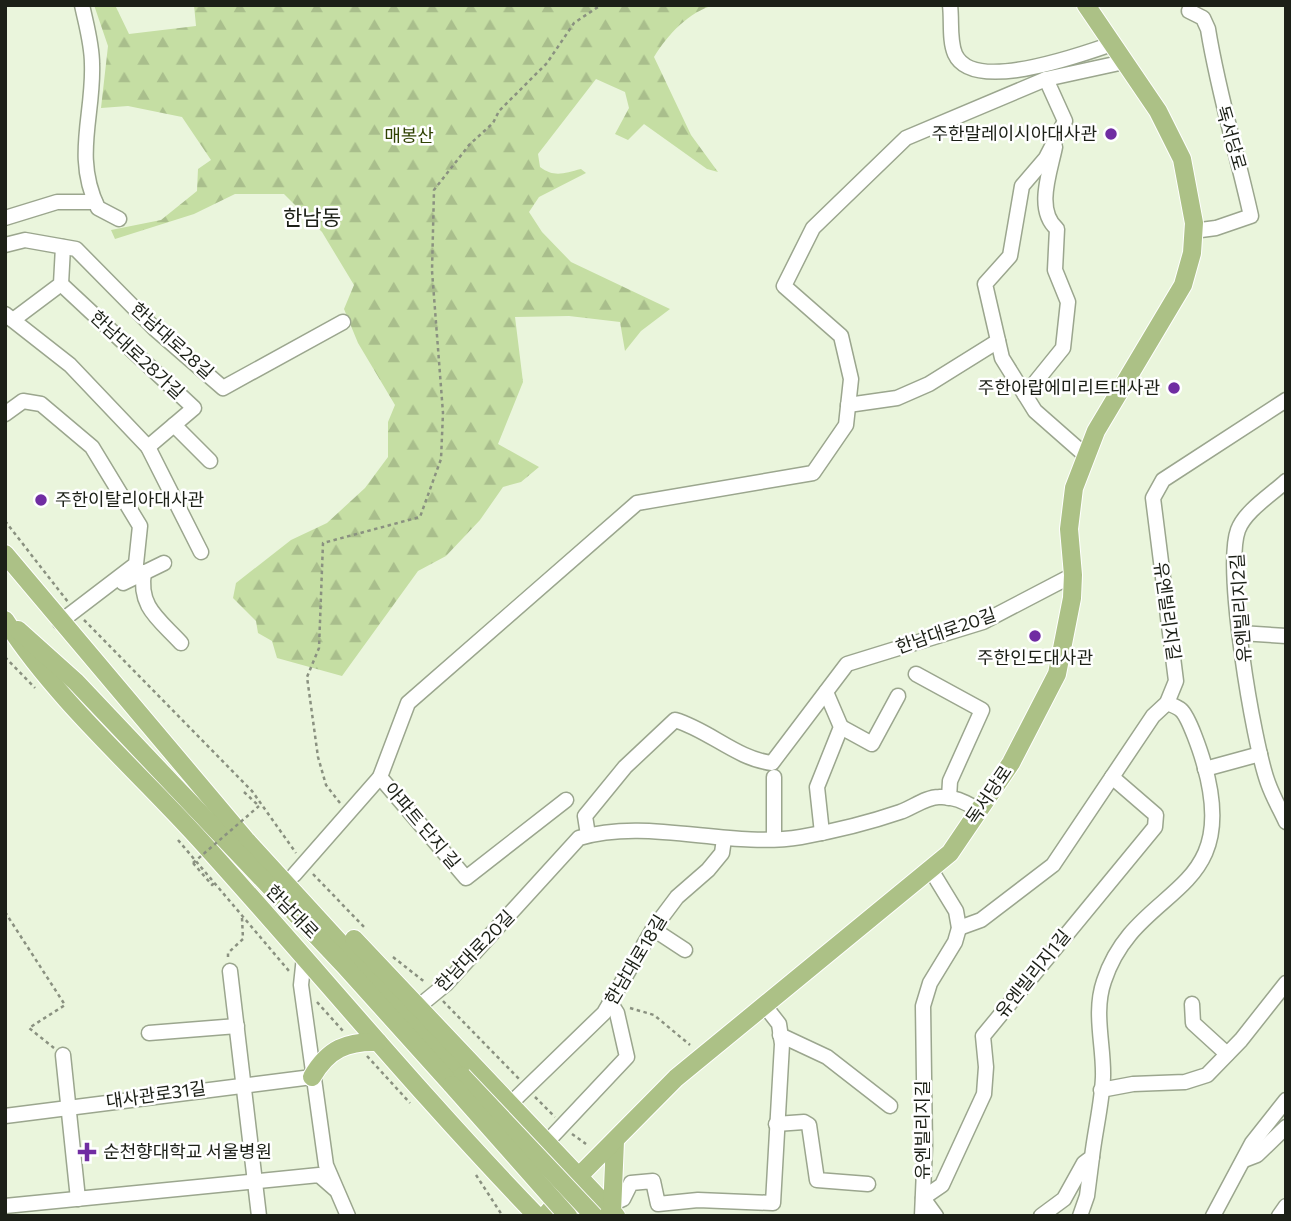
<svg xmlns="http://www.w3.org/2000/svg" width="1291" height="1221" viewBox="0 0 1291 1221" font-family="Commissioner,'Noto Sans KR',sans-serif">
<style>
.forest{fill:url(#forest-firs)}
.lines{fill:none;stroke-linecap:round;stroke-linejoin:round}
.minor-casing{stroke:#9ba68e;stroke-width:17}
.major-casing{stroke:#fff;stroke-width:20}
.path{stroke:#8a9180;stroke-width:2.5;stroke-dasharray:3.5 3.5;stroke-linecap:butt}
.minor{stroke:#fff;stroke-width:14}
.major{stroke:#acc186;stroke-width:18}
.major-bridge-casing{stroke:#fff;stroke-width:20;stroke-linecap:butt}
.path-bridge{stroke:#8a9180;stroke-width:2.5;stroke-dasharray:3.5 3.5;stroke-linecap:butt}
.major-bridge{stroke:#acc186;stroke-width:18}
.poi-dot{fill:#702da2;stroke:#fff;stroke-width:2.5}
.labels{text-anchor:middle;stroke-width:5;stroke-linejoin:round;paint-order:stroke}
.poi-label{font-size:18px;fill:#1c2017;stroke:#fff;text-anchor:end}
.park-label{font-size:18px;fill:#2f4202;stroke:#fff}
.street-label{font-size:18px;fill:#1c2017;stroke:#fff}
.quarter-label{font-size:21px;fill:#1c2017;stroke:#fff}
</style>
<defs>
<pattern id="forest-firs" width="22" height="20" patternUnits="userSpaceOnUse" patternTransform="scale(1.75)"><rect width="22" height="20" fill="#c5dea3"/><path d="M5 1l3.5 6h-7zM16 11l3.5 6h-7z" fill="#a9be8c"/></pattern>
</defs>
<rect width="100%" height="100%" fill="#eaf5dc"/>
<path class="forest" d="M94,5H115L129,34L196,26L194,5H714C689,12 668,34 654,57L691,135L718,172L707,169L644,124L628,140L615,134L629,108L625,92L596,79L538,154L540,167C555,178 564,173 581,169L586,173L539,197L529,212L542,232L571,262L670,309L641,331L625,351L620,322L569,316L515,317L523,382L498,444L539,467L521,482L503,487L480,520L446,556L418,571L342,676L277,658L272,641L258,633L256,621L233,598L236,583L291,540L327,523L365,488L388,457V422L395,405L358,343L344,309L354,285L322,232L284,194H235L194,214L115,239L111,230L161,220L197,191L198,169L211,160L182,117L128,106L101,108L108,46Z"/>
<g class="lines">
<defs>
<g id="minor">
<path d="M82,5C86,24 92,44 92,64C94,115 73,157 98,208L119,219"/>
<path d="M950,5C952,20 949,40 955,54C973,94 1080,55 1112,44"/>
<path d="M1189,11L1203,18L1208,29C1218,92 1237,153 1251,216L1216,228L1193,231"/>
<path d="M5,218L57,202H95"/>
<path d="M5,245L25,240L76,249L155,329L223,388L343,322"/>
<path d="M61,284L194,408L148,447"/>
<path d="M5,314L70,365L148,447L201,552"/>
<path d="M13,320L61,284L63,247"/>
<path d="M1025,395L1063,348L1068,302L1055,270L1057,229C1035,210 1050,172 1055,147"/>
<path d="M848,405L897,398L929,384L998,341"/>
<path d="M5,414L23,401L41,404L92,447L140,526L136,564L60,622"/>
<path d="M174,425L210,461"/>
<path d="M1085,455L1035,411L1002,358L985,284L1010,256L1022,186L1046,158L1065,121L1046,79L1124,62"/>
<path d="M1286,481C1271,495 1245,511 1238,530C1224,568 1253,742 1268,783C1273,797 1280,809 1286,822"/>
<path d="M144,572C138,607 159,619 181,643"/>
<path d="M123,583L164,563"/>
<path d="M1240,633L1286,636"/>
<path d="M916,674L982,710L950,781L949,798"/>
<path d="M841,727L872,744L898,696"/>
<path d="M1205,769L1260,754"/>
<path d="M380,777L466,878L566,800"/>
<path d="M774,777V839"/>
<path d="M822,833L817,787L841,727L826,692"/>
<path d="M588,835L585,816L625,767L675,720C709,730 737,759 772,763L847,664L983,622L1073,575"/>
<path d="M294,875L380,777L408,703L637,503L813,473L846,425L851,379L841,336L784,286L813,228L906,138L1046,79"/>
<path d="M959,928L981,920L1053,865L1153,716L1167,703L1176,681L1153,498L1163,480L1286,400"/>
<path d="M653,929L685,950"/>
<path d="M304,957L301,985L326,1165L348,1216"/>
<path d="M230,971L259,1216"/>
<path d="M1192,1004L1193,1023L1227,1054"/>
<path d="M418,1007L446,984L579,838C648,817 729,849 801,837C835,831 868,823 900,812C912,808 926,797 939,797C955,796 966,803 979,810"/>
<path d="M149,1033L237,1026"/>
<path d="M780,1035L827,1057L890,1106"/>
<path d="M63,1055L78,1199"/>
<path d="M1101,1090L1133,1084L1185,1082L1207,1075L1241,1040L1286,983"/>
<path d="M509,1105L604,1013L653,929L677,897L708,870L722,853L724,839"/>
<path d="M5,1116L312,1077"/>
<path d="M776,1124L804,1122L809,1125L817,1180L868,1184"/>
<path d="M546,1143L627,1057L617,1013L610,1002"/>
<path d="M1244,1160L1257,1155L1286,1127"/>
<path d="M612,1204L623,1199L631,1183L653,1181L658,1204L698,1200L773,1203L782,1044L779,1024L765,1006"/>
<path d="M5,1206L319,1175L335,1189"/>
<path d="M922,1216L925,1147L923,1006L930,983L955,942L959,928L956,911L931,870"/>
<path d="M936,1216L923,1198L942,1185L984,1094L986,1067L983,1036L1155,827L1156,815L1112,777"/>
<path d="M1041,1216L1064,1199L1084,1163L1092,1157C1095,1131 1102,1103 1103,1077C1104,1045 1093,1013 1104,981C1136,883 1243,899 1204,764C1201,753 1189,717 1181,710C1178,707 1172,705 1167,703"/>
<path d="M1080,1216L1087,1196L1092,1157"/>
<path d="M1213,1216L1252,1143L1286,1100"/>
<path d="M1279,1216L1286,1206"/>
</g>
<g id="major">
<path d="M5,554L246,840L462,1076"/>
<path d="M5,620C56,700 137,770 201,841C314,966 420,1095 537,1216"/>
<path d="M18,630L76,682L343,964L452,1085"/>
<path d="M354,939L616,1216"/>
<path d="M312,1077C328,1049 347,1041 378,1042"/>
<path d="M612,1212L615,1141"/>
<path d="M545,1216L578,1177L676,1078L950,853L1011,763L1057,674L1072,598L1073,575L1069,529L1074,488L1096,431L1183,285L1192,253L1194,223L1182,159L1158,111L1086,5"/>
</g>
</defs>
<use href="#minor" class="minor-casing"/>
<use href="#major" class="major-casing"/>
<g class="path">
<path d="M5,521L68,602"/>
<path d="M84,620L252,791L296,853"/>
<path d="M5,657L35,688"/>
<path d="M244,792L259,806"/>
<path d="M340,803L326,785L318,757L307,677L319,648L323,543L420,517L441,459L443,413L432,271L434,190L469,145L493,123L499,111L547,63L574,23L601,5"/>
<path d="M178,840L289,971"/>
<path d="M193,863L212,885L215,882"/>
<path d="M313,874L364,927"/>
<path d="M5,912L65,1005L29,1028L54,1048"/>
<path d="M228,957V953L243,939L242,918"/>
<path d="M393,957L426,983"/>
<path d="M443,1001L519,1079"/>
<path d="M317,1002L343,1031"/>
<path d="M630,1008L654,1015L690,1045"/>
<path d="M367,1056L410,1103"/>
<path d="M535,1097L555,1117"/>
<path d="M572,1134L586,1144"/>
<path d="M476,1175L502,1215"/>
</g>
<use href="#minor" class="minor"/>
<use href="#major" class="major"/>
<defs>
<g id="major-bridge">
<path d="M462,1076L594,1216"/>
<path d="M452,1085L568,1216"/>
</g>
</defs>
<use href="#major-bridge" class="major-bridge-casing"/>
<path class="path-bridge" d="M193,863L259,806"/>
<use href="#major-bridge" class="major-bridge"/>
</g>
<g class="poi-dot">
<circle cx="1111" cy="134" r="7"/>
<circle cx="1174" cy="388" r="7"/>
<circle cx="41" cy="500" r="7"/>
<circle cx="1035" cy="636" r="7"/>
<path d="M83.5 1141.5h7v7h7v7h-7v7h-7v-7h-7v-7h7z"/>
</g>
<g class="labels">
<g class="poi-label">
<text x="1097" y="140">주한말레이시아대사관</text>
<text x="1160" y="394">주한아랍에미리트대사관</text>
<text x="55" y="506" text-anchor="start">주한이탈리아대사관</text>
<text x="1035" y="664" text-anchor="middle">주한인도대사관</text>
<text x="103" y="1158" text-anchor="start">순천향대학교 서울병원</text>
</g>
<g class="park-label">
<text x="409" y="142">매봉산</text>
</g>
<g class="street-label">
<text transform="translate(1231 138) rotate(74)" y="6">독서당로</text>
<text transform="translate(172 341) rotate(42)" y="6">한남대로28길</text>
<text transform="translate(137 355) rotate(43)" y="6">한남대로28가길</text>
<text transform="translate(1241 608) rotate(-94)" y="6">유엔빌리지2길</text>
<text transform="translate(1167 611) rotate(82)" y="6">유엔빌리지길</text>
<text transform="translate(946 631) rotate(-19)" y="6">한남대로20길</text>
<text transform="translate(989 795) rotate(-56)" y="6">독서당로</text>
<text transform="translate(422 826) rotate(50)" y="6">아파트 단지 길</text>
<text transform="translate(292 912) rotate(46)" y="6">한남대로</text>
<text transform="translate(475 951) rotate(-46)" y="6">한남대로20길</text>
<text transform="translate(636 960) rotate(-59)" y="6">한남대로18길</text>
<text transform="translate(1033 974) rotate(-51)" y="6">유엔빌리지1길</text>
<text transform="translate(156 1095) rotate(-8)" y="6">대사관로31길</text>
<text transform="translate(923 1130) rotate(-90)" y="6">유엔빌리지길</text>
</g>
<g class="quarter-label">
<text x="312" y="225">한남동</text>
</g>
</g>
<rect width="1291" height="1221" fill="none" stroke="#1c2017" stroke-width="14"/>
</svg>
